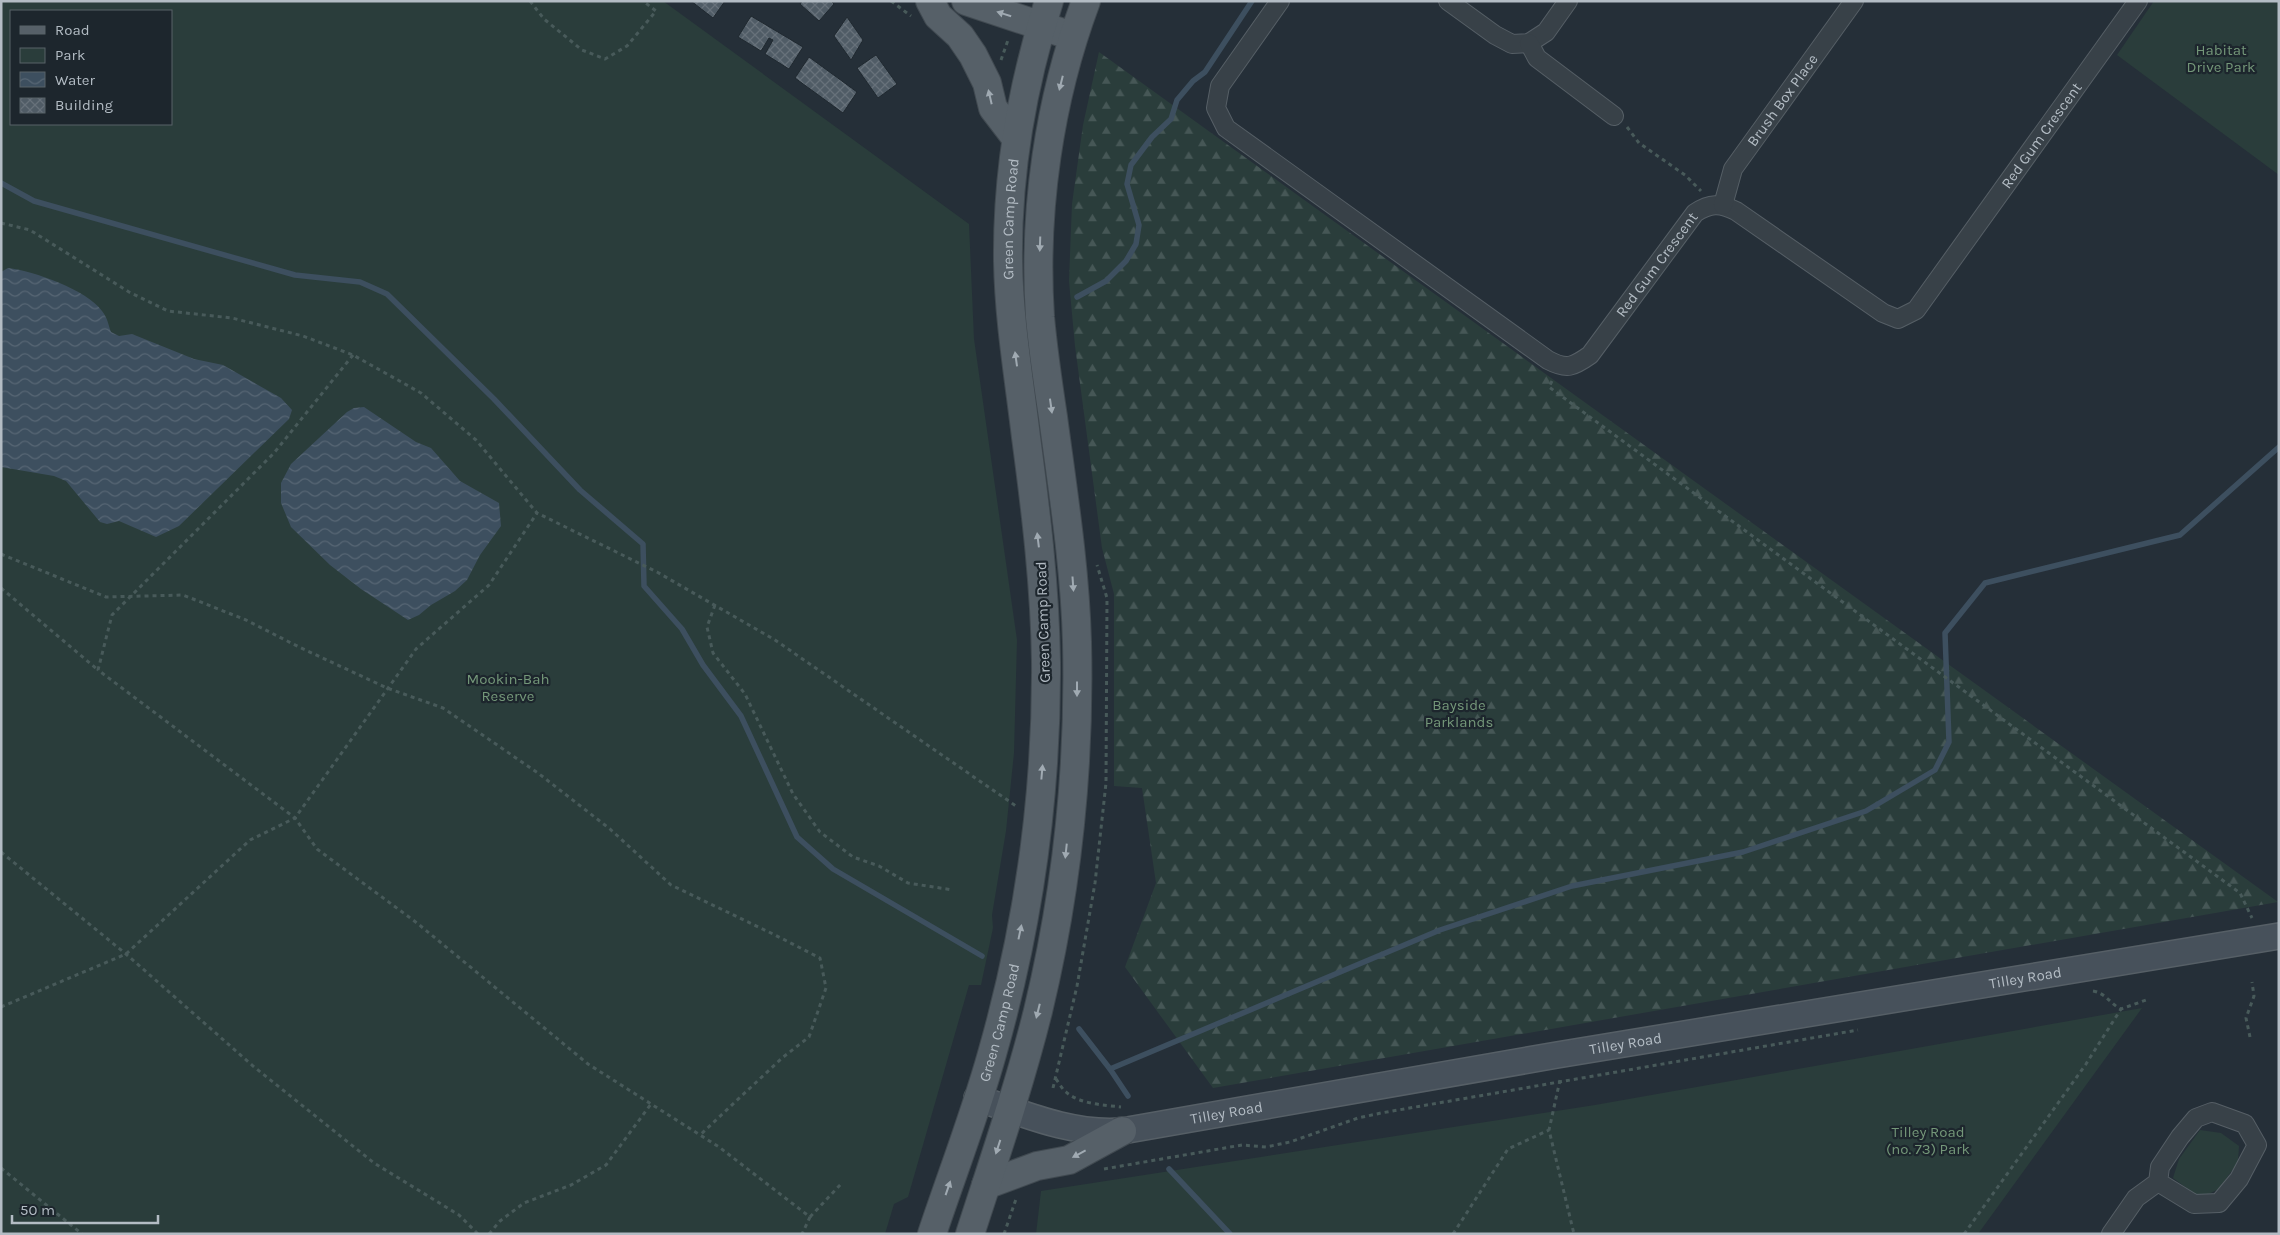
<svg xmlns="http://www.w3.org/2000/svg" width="2280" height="1235" viewBox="0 0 2280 1235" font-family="Karla,sans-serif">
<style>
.forest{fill:url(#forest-firs)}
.park{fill:#2a3d3b;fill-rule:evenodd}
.water{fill:url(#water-waves)}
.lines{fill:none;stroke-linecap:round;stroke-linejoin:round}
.stream{stroke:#3d4f5f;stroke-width:5.5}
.building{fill:url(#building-cross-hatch);stroke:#1f282f}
.street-casing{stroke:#565f66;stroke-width:20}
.secondary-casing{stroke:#565f66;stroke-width:28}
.primary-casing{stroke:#414a51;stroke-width:30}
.path{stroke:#485a5a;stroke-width:3;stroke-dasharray:4 4;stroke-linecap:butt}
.street{stroke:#384148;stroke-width:18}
.secondary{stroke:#47515b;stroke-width:25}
.primary{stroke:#566068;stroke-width:28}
.oneway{fill:#a0aab2}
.labels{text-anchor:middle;stroke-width:4.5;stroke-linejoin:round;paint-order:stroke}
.park-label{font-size:15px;fill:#749779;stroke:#1d262d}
.street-label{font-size:15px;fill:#b3bcc4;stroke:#1d262d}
</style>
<defs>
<pattern id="forest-firs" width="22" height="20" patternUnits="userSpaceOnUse" patternTransform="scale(1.25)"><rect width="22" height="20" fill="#2a3d3b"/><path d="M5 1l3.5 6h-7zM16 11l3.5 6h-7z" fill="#465756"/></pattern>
<pattern id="water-waves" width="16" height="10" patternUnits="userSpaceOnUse" patternTransform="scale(1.25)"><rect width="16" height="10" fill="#3d4f5f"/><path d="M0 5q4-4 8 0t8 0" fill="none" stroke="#576674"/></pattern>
<pattern id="building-cross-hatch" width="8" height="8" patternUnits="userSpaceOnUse" patternTransform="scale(1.25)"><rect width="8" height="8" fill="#505c66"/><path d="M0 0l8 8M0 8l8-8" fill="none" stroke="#67717a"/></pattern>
</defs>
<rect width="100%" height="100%" fill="#252f38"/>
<path class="forest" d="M1099,52L2278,902L1213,1088L1125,967L1156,883L1142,788L1114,786V594L1102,548L1075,346L1069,281L1072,204L1083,125Z"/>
<g class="park">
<path d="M1,1H663L969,224L974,339L1017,640L1014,753L1006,831L992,915L993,928L981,985H969L908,1197L894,1204L885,1234H1ZM11,11H171V124H11Z"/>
<path d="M2154,1H2279V175L2117,55Z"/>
<path d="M2142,1008L1978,1234H1036L1041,1191L1595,1105Z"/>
<path d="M2200,1130L2221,1133L2239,1146L2238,1162L2219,1189L2200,1198L2173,1178L2179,1159Z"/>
</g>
<g class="water">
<path d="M8,268C34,271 87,290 102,311C108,319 108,324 111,332L119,336L132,334L194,359L223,365L281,398L292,410L289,419L179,526L156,537L119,521L107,524L100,522L66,481L54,476L1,467V272Z"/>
<path d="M364,407L416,442L431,448L460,481L499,503L501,526L480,555L467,580L455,591L431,605L419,615L408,620L361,589L330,565L291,527L281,503V483L291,464L347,412L354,408Z"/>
</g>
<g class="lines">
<g class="stream">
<path d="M1,183L34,201L295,275L360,282L387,294L494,399L580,490L643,544L644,586L682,629L703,665L741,716L797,837L833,869L982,956"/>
<path d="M1077,297L1106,281L1126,261L1136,244L1139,225L1127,184L1131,165L1152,137L1171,119L1177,100L1193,81L1205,72L1252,1"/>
<path d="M1079,1029L1110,1069L1128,1096"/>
<path d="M1110,1069L1440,930L1572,886L1743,852L1866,811L1935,770L1949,742L1945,633L1985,583L2180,535L2279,447"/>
<path d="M1169,1169L1230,1234"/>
</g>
</g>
<g class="building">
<path d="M691,1H725L713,18Z"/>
<path d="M802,1H831L834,4L819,21L800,4Z"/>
<path d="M751,16L803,47L789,69L765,54L773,40L769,38L761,51L738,37Z"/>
<path d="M847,17L863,40L851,60L834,36Z"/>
<path d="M876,55L897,84L878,98L857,68Z"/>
<path d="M809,57L857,92L843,113L795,78Z"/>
</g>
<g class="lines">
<defs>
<g id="street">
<path id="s1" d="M1280,1L1220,86L1216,108L1226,128L1548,360C1567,370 1573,367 1590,355L1695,213C1710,203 1720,203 1736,211L1883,313L1898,319L1916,310L2138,1"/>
<path d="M1448,1L1495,35L1512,44L1529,43L1546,32L1568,1"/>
<path d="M1529,43L1537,58L1614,116"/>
<path id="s2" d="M1723,205L1733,169L1854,1"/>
<path d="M2111,1234L2136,1198L2158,1182L2160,1167L2180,1137L2196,1118L2212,1112L2245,1124L2257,1145L2239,1179L2219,1203L2194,1204L2158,1182"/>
</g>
<g id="secondary">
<path id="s3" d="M977,1098C1024,1114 1072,1135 1122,1131L1557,1055L2279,936"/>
</g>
<g id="primary">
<path d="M930,1L938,16L960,36L973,55L987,83L993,108L1016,138"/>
<path d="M966,1L1060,32"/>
<path d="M986,1185L1037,1166L1069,1160L1122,1131"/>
<path id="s4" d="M932,1234C952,1174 975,1115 992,1054C1028,928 1047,794 1046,662C1045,587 1036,512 1026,437C1019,378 1009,320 1008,261C1007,172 1022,86 1049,1"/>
<path d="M970,1234C994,1160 1019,1087 1038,1011C1067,891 1080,766 1077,642C1075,567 1063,492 1053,417C1048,384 1043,350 1040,317C1033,211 1049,100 1086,1"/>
</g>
</defs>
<use href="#street" class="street-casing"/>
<use href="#secondary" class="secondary-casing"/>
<use href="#primary" class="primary-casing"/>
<g class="path">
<path d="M530,1L544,19L582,50L605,59L627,46L656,11L643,1"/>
<path d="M891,1L911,16"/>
<path d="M1001,60L1008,40"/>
<path d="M1627,127L1639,143L1685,175L1701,191"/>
<path d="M1,223L30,230L129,292L168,311L232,318L303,336L353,355L421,393L476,440L537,513L657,572L775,640L1016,806"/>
<path d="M353,355L274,453L112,615L98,670L295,818L317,849L417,923L588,1064L719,1147L810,1217L802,1234"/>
<path d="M1552,381L1549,387L2240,893L2252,918"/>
<path d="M1,554L106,597L183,595L246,620L299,647L387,688L443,708L538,773L610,829L671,885L773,934L820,958L826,988L809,1037L782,1058L700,1135"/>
<path d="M1,588L98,670"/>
<path d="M715,605L707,627L713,653L745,694L793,794L820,832L853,857L879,866L908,883L953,890"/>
<path d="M1,852L126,954L253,1066L374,1163L459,1215L478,1234"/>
<path d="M2093,991C2106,993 2110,1004 2121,1009L2146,1000"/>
<path d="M1,1007L126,954L250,840L295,818L416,649L489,585L537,513"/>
<path d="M2250,1037L2246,1018L2254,996L2252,982"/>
<path d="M1056,1079C1059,1083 1062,1089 1066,1092C1079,1104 1104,1105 1121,1107"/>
<path d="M1560,1080L1549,1130L1574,1234"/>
<path d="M1053,1088L1077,986L1095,883L1106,783L1107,598L1097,565"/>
<path d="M1,1168L82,1234"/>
<path d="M1104,1169L1242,1145L1266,1147L1290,1142L1358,1118L1381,1113L1858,1030"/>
<path d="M810,1217L841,1184"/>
<path d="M489,1234L500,1221L524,1203L571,1185L606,1165L651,1104"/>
<path d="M1004,1234L1016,1199"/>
<path d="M1453,1234L1508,1149L1549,1130"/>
<path d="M1964,1234L2086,1064L2121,1009"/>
</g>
<use href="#street" class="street"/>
<use href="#secondary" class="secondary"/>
<use href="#primary" class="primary"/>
</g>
<defs><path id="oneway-solid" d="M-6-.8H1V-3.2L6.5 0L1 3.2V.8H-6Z" transform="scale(1.25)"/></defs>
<g class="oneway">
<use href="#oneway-solid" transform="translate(1004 14) rotate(-163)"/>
<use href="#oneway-solid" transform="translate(1061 83) rotate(104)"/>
<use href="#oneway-solid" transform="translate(990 97) rotate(-103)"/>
<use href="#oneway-solid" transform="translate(1040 244) rotate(92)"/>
<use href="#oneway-solid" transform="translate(1016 359) rotate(-98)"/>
<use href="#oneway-solid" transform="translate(1051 406) rotate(82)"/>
<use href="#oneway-solid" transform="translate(1038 540) rotate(-97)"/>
<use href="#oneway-solid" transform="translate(1073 584) rotate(86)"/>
<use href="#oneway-solid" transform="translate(1077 689) rotate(90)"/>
<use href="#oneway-solid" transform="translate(1042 772) rotate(-85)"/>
<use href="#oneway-solid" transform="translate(1066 851) rotate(96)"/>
<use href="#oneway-solid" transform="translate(1020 932) rotate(-78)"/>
<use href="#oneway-solid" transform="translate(1038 1011) rotate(104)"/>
<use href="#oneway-solid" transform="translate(998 1147) rotate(108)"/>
<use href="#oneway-solid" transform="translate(1079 1154) rotate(152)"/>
<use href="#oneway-solid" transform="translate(948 1188) rotate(-71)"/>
</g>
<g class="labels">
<g class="park-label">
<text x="2221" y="55">Habitat<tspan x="2221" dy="17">Drive Park</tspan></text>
<text x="508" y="684">Mookin-Bah<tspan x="508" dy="17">Reserve</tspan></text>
<text x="1459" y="710">Bayside<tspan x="1459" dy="17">Parklands</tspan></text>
<text x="1928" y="1137">Tilley Road<tspan x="1928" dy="17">(no. 73) Park</tspan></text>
</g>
<g class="street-label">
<text dy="5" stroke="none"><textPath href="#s2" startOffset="122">Brush Box Place</textPath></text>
<text dy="5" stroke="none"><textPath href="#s1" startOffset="1242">Red Gum Crescent</textPath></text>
<text dy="5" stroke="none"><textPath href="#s4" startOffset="1032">Green Camp Road</textPath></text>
<text dy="5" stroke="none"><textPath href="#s1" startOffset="704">Red Gum Crescent</textPath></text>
<text transform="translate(1043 622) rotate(-92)" y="5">Green Camp Road</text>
<text dy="5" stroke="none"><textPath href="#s3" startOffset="1066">Tilley Road</textPath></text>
<text dy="5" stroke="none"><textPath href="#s4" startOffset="222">Green Camp Road</textPath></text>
<text dy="5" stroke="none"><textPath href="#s3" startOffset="661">Tilley Road</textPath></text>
<text dy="5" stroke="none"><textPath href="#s3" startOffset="256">Tilley Road</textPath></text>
</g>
</g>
<rect width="2280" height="1235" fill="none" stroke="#b3bcc4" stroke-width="5"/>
<rect x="10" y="10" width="162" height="115" fill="#1d262d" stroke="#596269"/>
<rect x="20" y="26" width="25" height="8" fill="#566068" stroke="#596269"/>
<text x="55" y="35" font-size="15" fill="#b3bcc4">Road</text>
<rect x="20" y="48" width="25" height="15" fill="#2a3d3b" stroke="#596269"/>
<text x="55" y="60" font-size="15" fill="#b3bcc4">Park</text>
<rect x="20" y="72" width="25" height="15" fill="url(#water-waves)" stroke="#596269"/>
<text x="55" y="85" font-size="15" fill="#b3bcc4">Water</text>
<rect x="20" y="98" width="25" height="15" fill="url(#building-cross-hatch)" stroke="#596269"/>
<text x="55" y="110" font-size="15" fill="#b3bcc4">Building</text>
<path d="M12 1215v8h146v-8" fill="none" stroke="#b3bcc4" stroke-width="2.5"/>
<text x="20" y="1215" font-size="15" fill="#b3bcc4" stroke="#1d262d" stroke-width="4" paint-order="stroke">50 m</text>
</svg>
